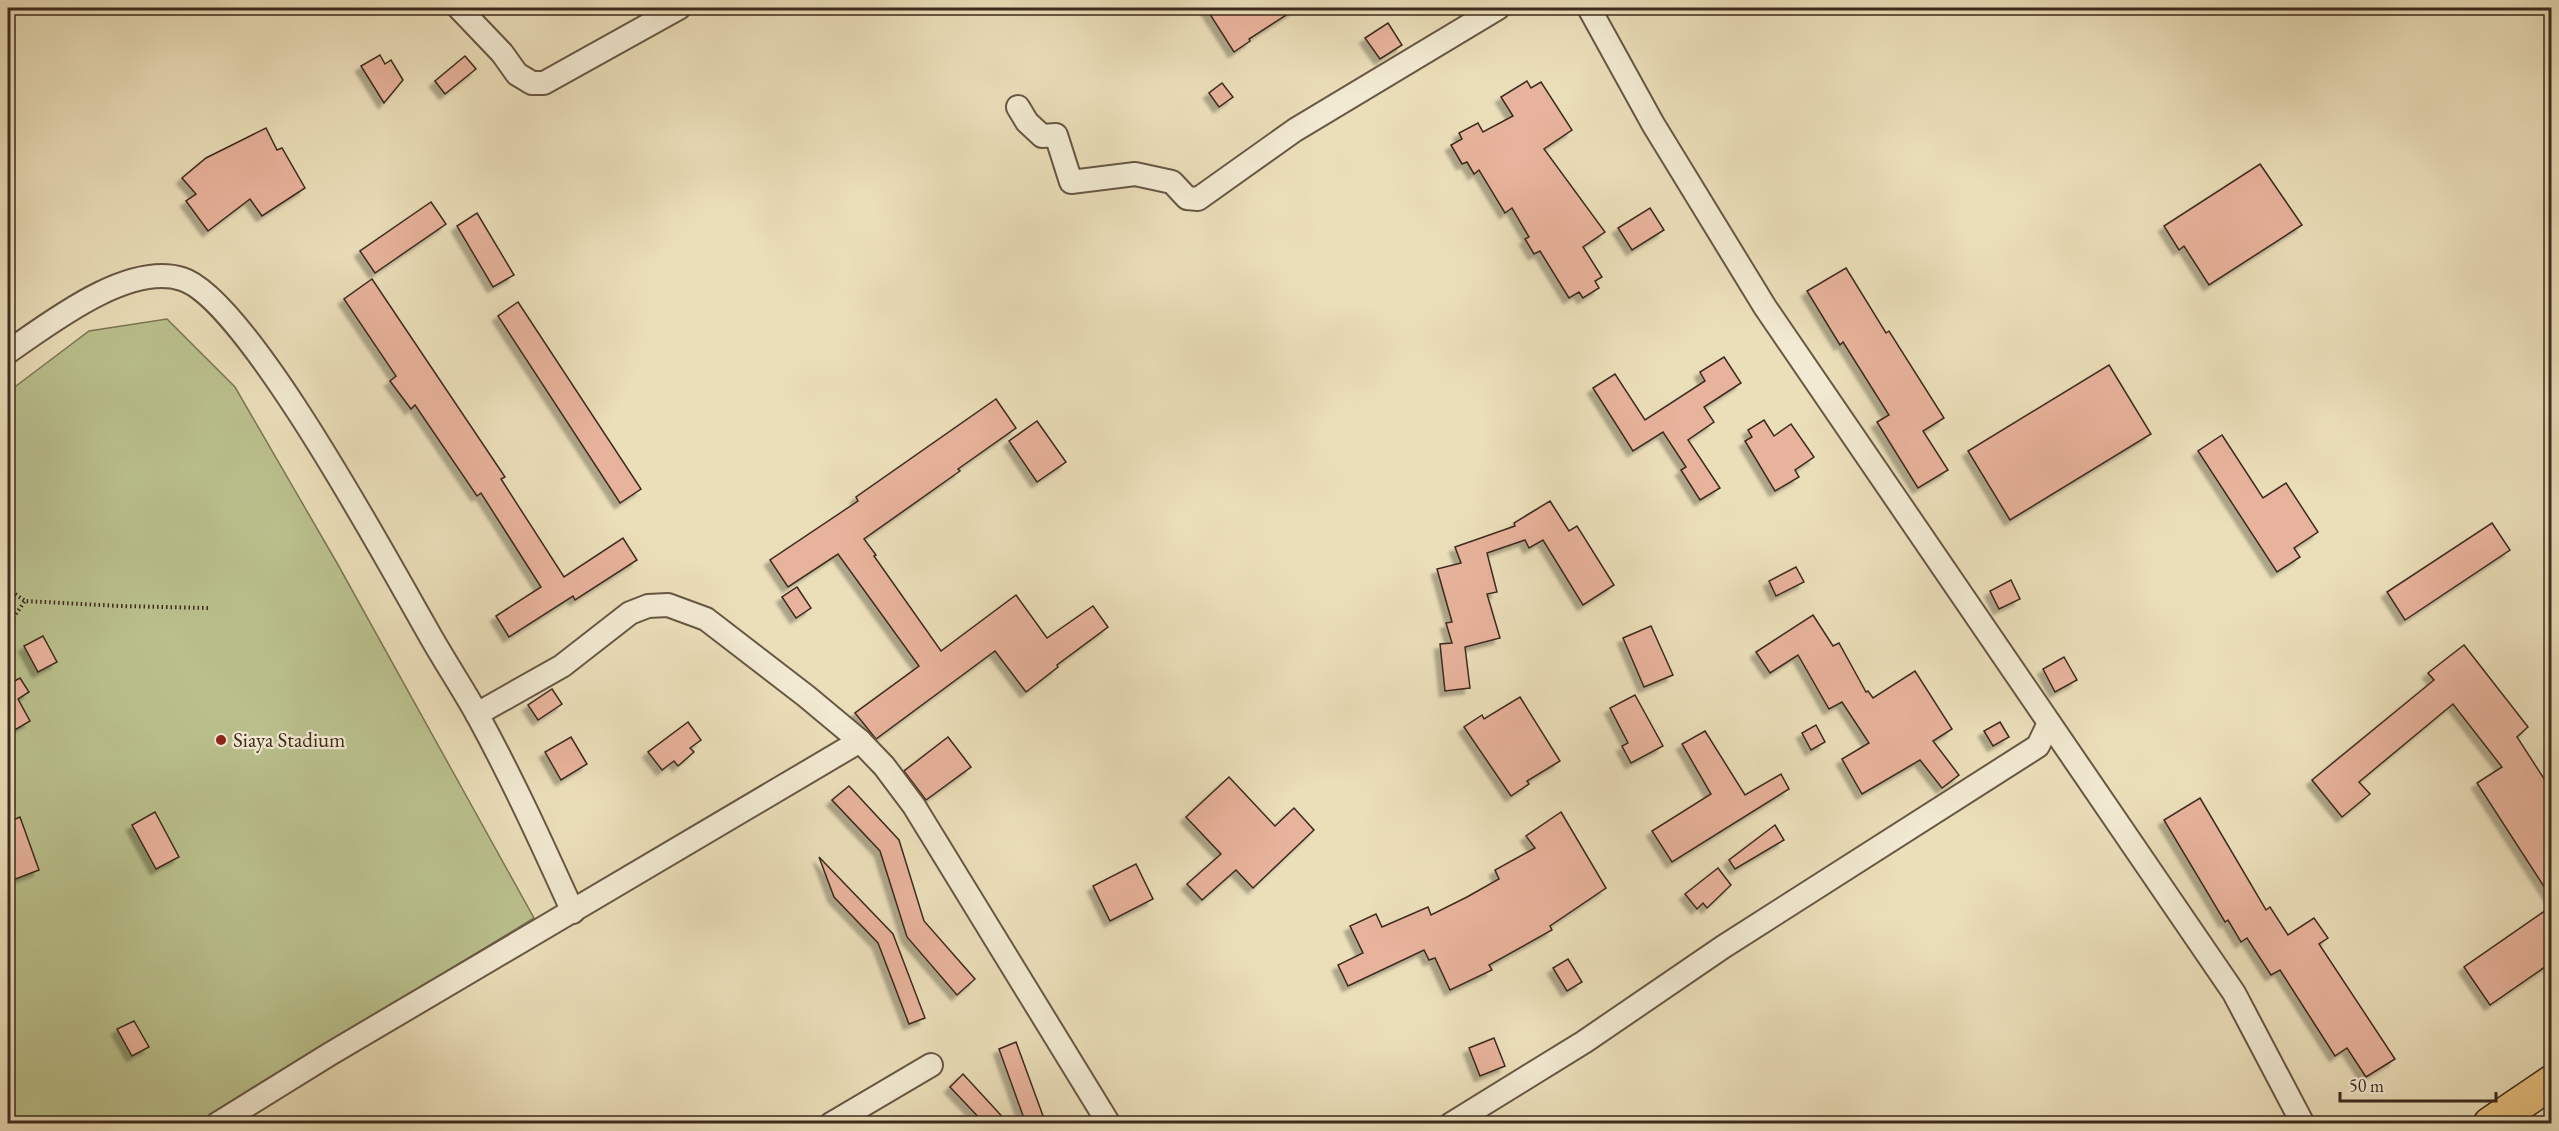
<svg xmlns="http://www.w3.org/2000/svg" width="2559" height="1131" viewBox="0 0 2559 1131" font-family="'EB Garamond',serif">
<style>
.green{fill:#bac18d;stroke:#7b7655;stroke-width:1.5}
.building{fill:#e8b39c;stroke:#3c2a1d;stroke-width:1.5;filter:url(#shadow)}
.lines{fill:none;stroke-linecap:round;stroke-linejoin:round}
.minor-casing{stroke:#685744;stroke-width:26}
.highway-casing{stroke:#3c2a1d;stroke-width:36}
.path{stroke:#3c2a1d;stroke-width:4;stroke-dasharray:1.5 3;stroke-linecap:butt}
.minor{stroke:#f2ead2;stroke-width:22}
.highway{stroke:#e6c07d;stroke-width:33}
.poi-dot{fill:#8f2418;stroke:#f2ead2;stroke-width:2}
.labels{text-anchor:middle;stroke-width:4.5;stroke-linejoin:round;paint-order:stroke}
.poi-label{font-size:21px;fill:#3c2a1d;stroke:#f2ead2;text-anchor:start}
</style>
<defs>
<filter id="shadow"><feDropShadow dx="-5.5" dy="5.5" stdDeviation="1.5" flood-color="#0004"/></filter>
</defs>
<rect width="100%" height="100%" fill="#ebdfba"/>
<filter id="stains"><feTurbulence type="fractalNoise" baseFrequency=".00333" numOctaves="4"/><feColorMatrix values="0 0 0 0 .2 0 0 0 0 .09 0 0 0 0 .02 0 0 0 .5 -.17"/></filter>
<radialGradient id="worn" r=".72"><stop offset=".6" stop-color="#630" stop-opacity="0"/><stop offset="1" stop-color="#630" stop-opacity=".3"/></radialGradient>
<path class="green" d="M167,319L235,387L337,563L534,918L198,1123L8,1124V392L89,331Z"/>
<g class="building">
<path d="M1206,8H1297L1249,39L1250,41L1234,52Z"/>
<path d="M1388,23L1402,45L1380,59L1365,38Z"/>
<path d="M380,55L385,64L391,60L403,80L384,103L361,66Z"/>
<path d="M465,56L476,69L445,94L435,81Z"/>
<path d="M1527,81L1531,88L1541,82L1572,130L1544,149L1605,232L1583,247L1602,277L1595,281L1599,288L1583,298L1579,292L1569,298L1540,251L1534,254L1525,239L1529,237L1512,208L1505,213L1479,170L1474,174L1467,162L1462,164L1451,145L1462,139L1459,133L1478,123L1483,132L1513,116L1501,97Z"/>
<path d="M1222,83L1233,97L1219,107L1209,93Z"/>
<path d="M266,128L277,150L282,148L305,188L262,216L250,199L208,231L186,201L196,194L182,178L206,158Z"/>
<path d="M2260,164L2302,225L2209,285L2184,246L2179,250L2164,226Z"/>
<path d="M431,202L446,224L375,273L360,251Z"/>
<path d="M1650,208L1664,230L1632,250L1618,228Z"/>
<path d="M477,213L514,275L493,287L457,226Z"/>
<path d="M1846,268L1886,333L1889,331L1944,418L1923,431L1948,470L1918,488L1877,422L1889,415L1843,342L1840,345L1807,291Z"/>
<path d="M372,279L505,477L501,479L564,577L623,538L637,560L575,600L573,596L509,637L496,616L541,587L481,493L477,496L415,405L411,409L390,381L396,376L344,299Z"/>
<path d="M518,302L641,489L620,503L498,316Z"/>
<path d="M1724,357L1741,383L1704,407L1714,422L1688,440L1720,488L1700,500L1681,470L1686,467L1663,432L1633,451L1593,388L1615,374L1645,420L1705,381L1700,372Z"/>
<path d="M2109,365L2151,434L2010,520L1968,451Z"/>
<path d="M996,399L1016,428L958,469L960,471L864,539L876,555L874,556L941,651L1016,595L1047,638L1093,606L1108,627L1057,665L1058,667L1026,692L995,651L876,739L855,713L919,666L838,554L788,587L770,560L858,501L856,497Z"/>
<path d="M1764,420L1774,436L1791,424L1814,457L1795,470L1799,477L1775,491L1745,441L1752,437L1748,430Z"/>
<path d="M1037,421L1066,462L1037,482L1009,441Z"/>
<path d="M2222,435L2263,498L2286,483L2318,532L2294,548L2300,557L2277,572L2198,451Z"/>
<path d="M1550,501L1569,531L1577,526L1614,585L1583,605L1543,540L1529,548L1525,540L1487,553L1497,592L1487,594L1500,638L1465,647L1470,688L1445,691L1440,644L1452,643L1446,623L1452,622L1437,569L1461,563L1455,547L1515,526L1514,523Z"/>
<path d="M2492,523L2510,550L2405,620L2387,592Z"/>
<path d="M1796,567L1804,582L1776,596L1769,581Z"/>
<path d="M2011,580L2020,599L1999,609L1990,591Z"/>
<path d="M797,587L811,608L796,618L782,597Z"/>
<path d="M1813,615L1833,646L1839,643L1866,692L1868,691L1873,698L1915,671L1952,729L1933,741L1959,775L1942,788L1920,760L1862,794L1842,759L1869,743L1842,702L1829,709L1798,655L1770,673L1756,652Z"/>
<path d="M1651,626L1673,675L1644,687L1623,638Z"/>
<path d="M43,636L57,662L38,672L24,646Z"/>
<path d="M2464,645L2528,727L2517,737L2552,791V899L2477,783L2502,767L2453,704L2359,782L2370,794L2342,817L2312,780L2434,680L2428,673Z"/>
<path d="M2064,657L2077,680L2055,692L2043,669Z"/>
<path d="M20,678L29,692L18,699L30,721L8,734V681L9,684Z"/>
<path d="M552,689L562,704L538,720L528,705Z"/>
<path d="M1635,695L1663,746L1631,763L1622,746L1628,743L1610,708Z"/>
<path d="M1520,697L1560,761L1527,781L1529,784L1511,796L1464,727L1482,715L1484,719Z"/>
<path d="M688,722L701,740L690,748L694,752L678,766L674,761L662,770L648,752Z"/>
<path d="M2000,722L2009,737L1993,746L1984,731Z"/>
<path d="M1816,725L1825,742L1811,750L1802,733Z"/>
<path d="M1705,731L1745,795L1781,774L1789,789L1672,862L1652,831L1711,794L1682,744Z"/>
<path d="M571,737L587,764L561,780L545,752Z"/>
<path d="M948,737L971,767L926,800L904,771Z"/>
<path d="M1229,777L1275,826L1294,808L1314,830L1253,888L1236,870L1202,900L1187,884L1221,854L1186,817Z"/>
<path d="M849,786L899,840L924,921L975,979L957,995L907,937L880,851L832,800Z"/>
<path d="M2200,798L2266,910L2270,907L2288,935L2314,918L2328,938L2319,944L2395,1059L2366,1077L2347,1048L2335,1056L2280,970L2271,975L2247,938L2241,942L2228,920L2225,922L2164,820Z"/>
<path d="M155,812L179,857L156,869L132,825Z"/>
<path d="M1561,812L1606,888L1550,926L1552,930L1489,965L1492,970L1450,990L1435,958L1429,960L1424,950L1348,986L1338,965L1363,953L1350,926L1376,914L1382,927L1428,907L1431,915L1467,897L1499,879L1495,870L1535,848L1526,836Z"/>
<path d="M20,817L39,870L13,880L8,865V822Z"/>
<path d="M1775,825L1784,840L1735,869L1729,860Z"/>
<path d="M819,857L893,934L925,1018L909,1024L878,943L834,897Z"/>
<path d="M1136,864L1153,899L1110,921L1093,886Z"/>
<path d="M1718,868L1731,885L1707,908L1703,903L1697,909L1685,894Z"/>
<path d="M2552,906V962L2490,1005L2464,967Z"/>
<path d="M1568,959L1582,982L1567,991L1553,968Z"/>
<path d="M134,1021L149,1047L132,1056L117,1029Z"/>
<path d="M1494,1038L1505,1066L1480,1076L1469,1048Z"/>
<path d="M1016,1042L1046,1124H1026L999,1049Z"/>
<path d="M963,1074L1009,1124H985L950,1087Z"/>
</g>
<g class="lines">
<defs>
<g id="minor">
<path d="M459,8L502,53L517,74L532,83H544L679,8"/>
<path d="M1589,8L1653,124L1765,307L2234,993L2303,1124"/>
<path d="M1018,107L1027,122L1042,136L1056,135L1071,182L1135,174L1172,182L1187,198L1198,199L1295,130L1498,8"/>
<path d="M8,352C50,323 128,262 182,279C246,298 389,564 427,630C443,659 462,687 478,716C513,780 543,846 573,912"/>
<path d="M477,714L562,666L630,613L648,606L668,605L706,619L806,696L860,741"/>
<path d="M217,1124L330,1054L860,741L884,766L914,806L1109,1124"/>
<path d="M831,1124L931,1065"/>
<path d="M1451,1124L1584,1042L1723,947L2038,746L2049,723"/>
</g>
<path id="highway" d="M2490,1124L2552,1082"/>
</defs>
<use href="#minor" class="minor-casing"/>
<use href="#highway" class="highway-casing"/>
<g class="path">
<path d="M8,589L25,601L120,606L208,608"/>
<path d="M8,625L25,601"/>
</g>
<use href="#minor" class="minor"/>
<use href="#highway" class="highway"/>
</g>
<circle class="poi-dot" cx="221" cy="740" r="6"/>
<g class="labels">
<g class="poi-label">
<text x="233" y="747">Siaya Stadium</text>
</g>
</g>
<rect width="2559" height="1131" fill="none" stroke="#ebdfba" stroke-width="30"/>
<rect x="9" y="9" width="2541" height="1113" fill="none" stroke="#3c2a1d" stroke-width="3"/>
<rect x="15" y="15" width="2529" height="1101" fill="none" stroke="#3c2a1d" stroke-width="1.5"/>
<path d="M2340 1092v9h156v-9" fill="none" stroke="#3c2a1d" stroke-width="3"/>
<text x="2349" y="1092" font-size="18" fill="#3c2a1d" stroke="#f2ead2" stroke-width="4.5" paint-order="stroke">50 m</text>
<rect width="100%" height="100%" filter="url(#stains)"/>
<rect width="100%" height="100%" fill="url(#worn)"/>
</svg>
